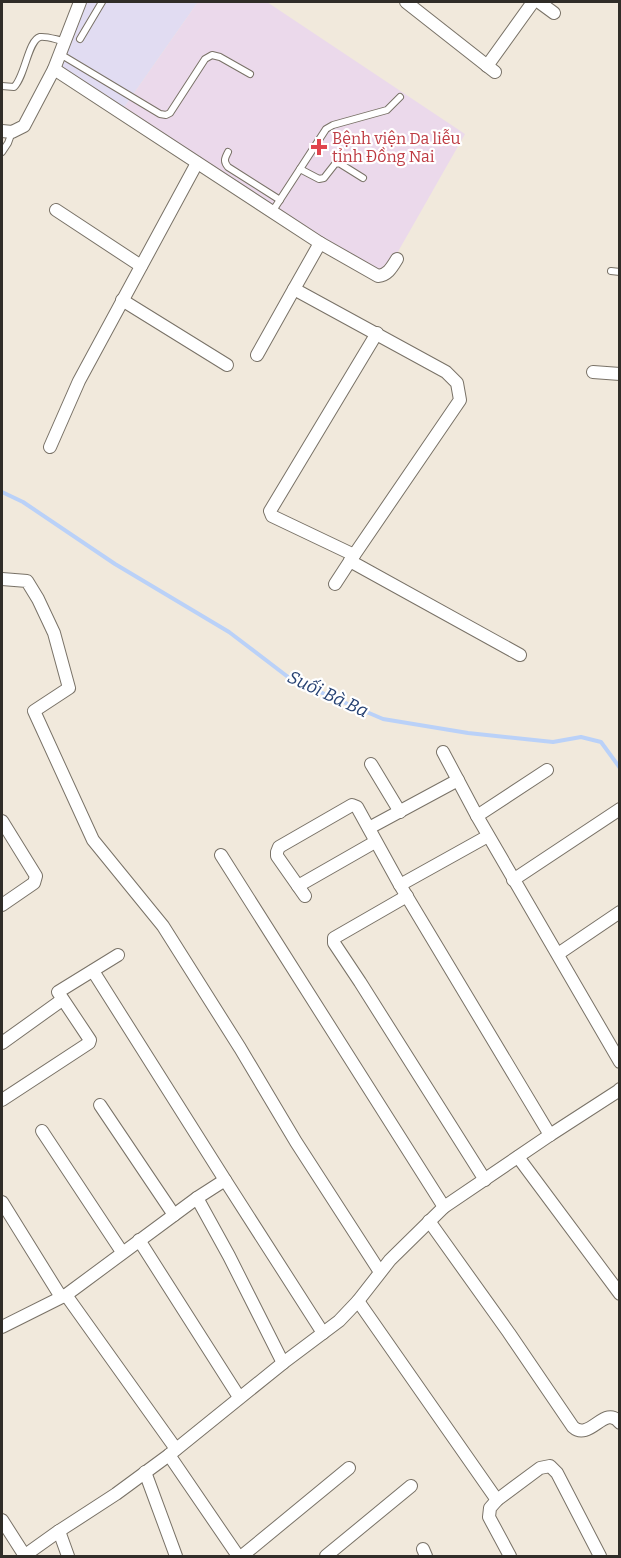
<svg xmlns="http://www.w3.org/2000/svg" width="621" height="1558" viewBox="0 0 621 1558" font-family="Bitter,serif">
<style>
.commercial{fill:#e1dcf2}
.medical{fill:#ebd9eb}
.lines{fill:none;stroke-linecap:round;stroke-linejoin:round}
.stream{stroke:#bad1f8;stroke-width:4}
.lane-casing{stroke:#797267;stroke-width:8}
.street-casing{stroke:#797267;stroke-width:14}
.lane{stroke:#fff;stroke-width:6}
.street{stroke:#fff;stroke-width:12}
.health-dot{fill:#e0444e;stroke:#fff;stroke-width:2}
.labels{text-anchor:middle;stroke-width:4.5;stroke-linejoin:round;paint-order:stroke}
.health-label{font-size:16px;fill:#be3a42;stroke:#fff;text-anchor:start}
.water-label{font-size:18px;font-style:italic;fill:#264172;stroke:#fff}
</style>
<rect width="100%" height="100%" fill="#f1e9dc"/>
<path class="commercial" d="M84,2H198L123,109L59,68Z"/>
<path class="medical" d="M198,2H267L465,134L395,257L379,274L123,109Z"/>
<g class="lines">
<path class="stream" d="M2,492L23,502L115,564L229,632L292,680L383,719L468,733L553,742L581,737L601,742L620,768"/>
<defs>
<g id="lane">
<path d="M80,39L102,2"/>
<path d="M60,54L160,114L166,115L170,113L205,59L212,55L220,57L250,74"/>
<path d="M2,86L14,87C25,77 28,40 40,37C47,36 57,40 64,41"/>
<path d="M2,152L8,143L12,132"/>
<path d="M228,152C225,158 223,161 228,167L280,200"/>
<path d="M300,169L319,179L324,178L335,164L339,163L363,178"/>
<path d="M272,212L326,129L333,125L387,110L400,97"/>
<path d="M611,271L620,272"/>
</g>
<g id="street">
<path d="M406,2L495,72"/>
<path d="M539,2L554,13"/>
<path d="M487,66L533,2"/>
<path d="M54,69L320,243L294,289L446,372L457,383L460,400L350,561L520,655"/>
<path d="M2,131L12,132L24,126L54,69L80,2"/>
<path d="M56,210L141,266"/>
<path d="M320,243L378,276C388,275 392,267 397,259"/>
<path d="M122,300L227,365"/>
<path d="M257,355L294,289"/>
<path d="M593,372L620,374"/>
<path d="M50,447L79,381L197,163"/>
<path d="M354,555L272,516L270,511L377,333"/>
<path d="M2,579L27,581L38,599L54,633L69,688L34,711L93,840L163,926L240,1048L296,1142L380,1272"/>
<path d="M335,584L350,561"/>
<path d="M443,752L477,816"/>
<path d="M371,764L400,812"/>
<path d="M547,770L477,816L620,1062"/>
<path d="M2,821L36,876L34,883L2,905"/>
<path d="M369,828L458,780"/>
<path d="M221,855L444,1207"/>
<path d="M513,880L620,809"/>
<path d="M400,885L488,836"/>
<path d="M298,886L375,842"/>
<path d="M305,896L277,856V852L279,847L352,805L357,807L400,885L550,1135"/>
<path d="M407,896L334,938V943L360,982L485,1180"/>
<path d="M558,954L620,912"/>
<path d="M93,971L225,1180L323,1333"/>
<path d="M2,1043L62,1000"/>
<path d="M2,1100L89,1043L90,1040L58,992L118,955"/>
<path d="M100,1105L174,1215"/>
<path d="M42,1131L122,1252"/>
<path d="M518,1157L620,1294"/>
<path d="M225,1180L197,1198L229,1256L283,1363"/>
<path d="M2,1202L61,1297"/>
<path d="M429,1221L509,1333L573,1427C590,1442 605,1403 620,1423"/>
<path d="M139,1240L239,1397"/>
<path d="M66,1295L176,1449"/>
<path d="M358,1301L497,1500"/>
<path d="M2,1327L66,1295L197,1198"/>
<path d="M169,1455L238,1556"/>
<path d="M145,1472L176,1556"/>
<path d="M2,1520L25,1556"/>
<path d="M59,1531L68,1556"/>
<path d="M423,1549L426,1556"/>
<path d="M24,1556L59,1531L116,1494L169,1455L283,1363L339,1321L358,1301L390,1260L444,1207L550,1135L618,1091L620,1089"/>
<path d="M242,1556L349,1468"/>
<path d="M326,1556L411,1486"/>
<path d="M510,1556L489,1517L490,1508L497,1500L540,1468L550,1466L557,1473L600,1556"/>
</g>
</defs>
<use href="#lane" class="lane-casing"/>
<use href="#street" class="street-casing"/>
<use href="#lane" class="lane"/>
<use href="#street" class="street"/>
</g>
<path class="health-dot" d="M316 138h6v6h6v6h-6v6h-6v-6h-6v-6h6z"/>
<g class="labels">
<g class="health-label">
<text x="332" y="144">Bệnh viện Da liễu<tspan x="332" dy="18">tỉnh Đồng Nai</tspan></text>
</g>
<g class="water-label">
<text transform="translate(328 694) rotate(25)" y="6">Suối Bà Ba</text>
</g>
</g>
<rect width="621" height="1558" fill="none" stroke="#302d28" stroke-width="6"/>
</svg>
